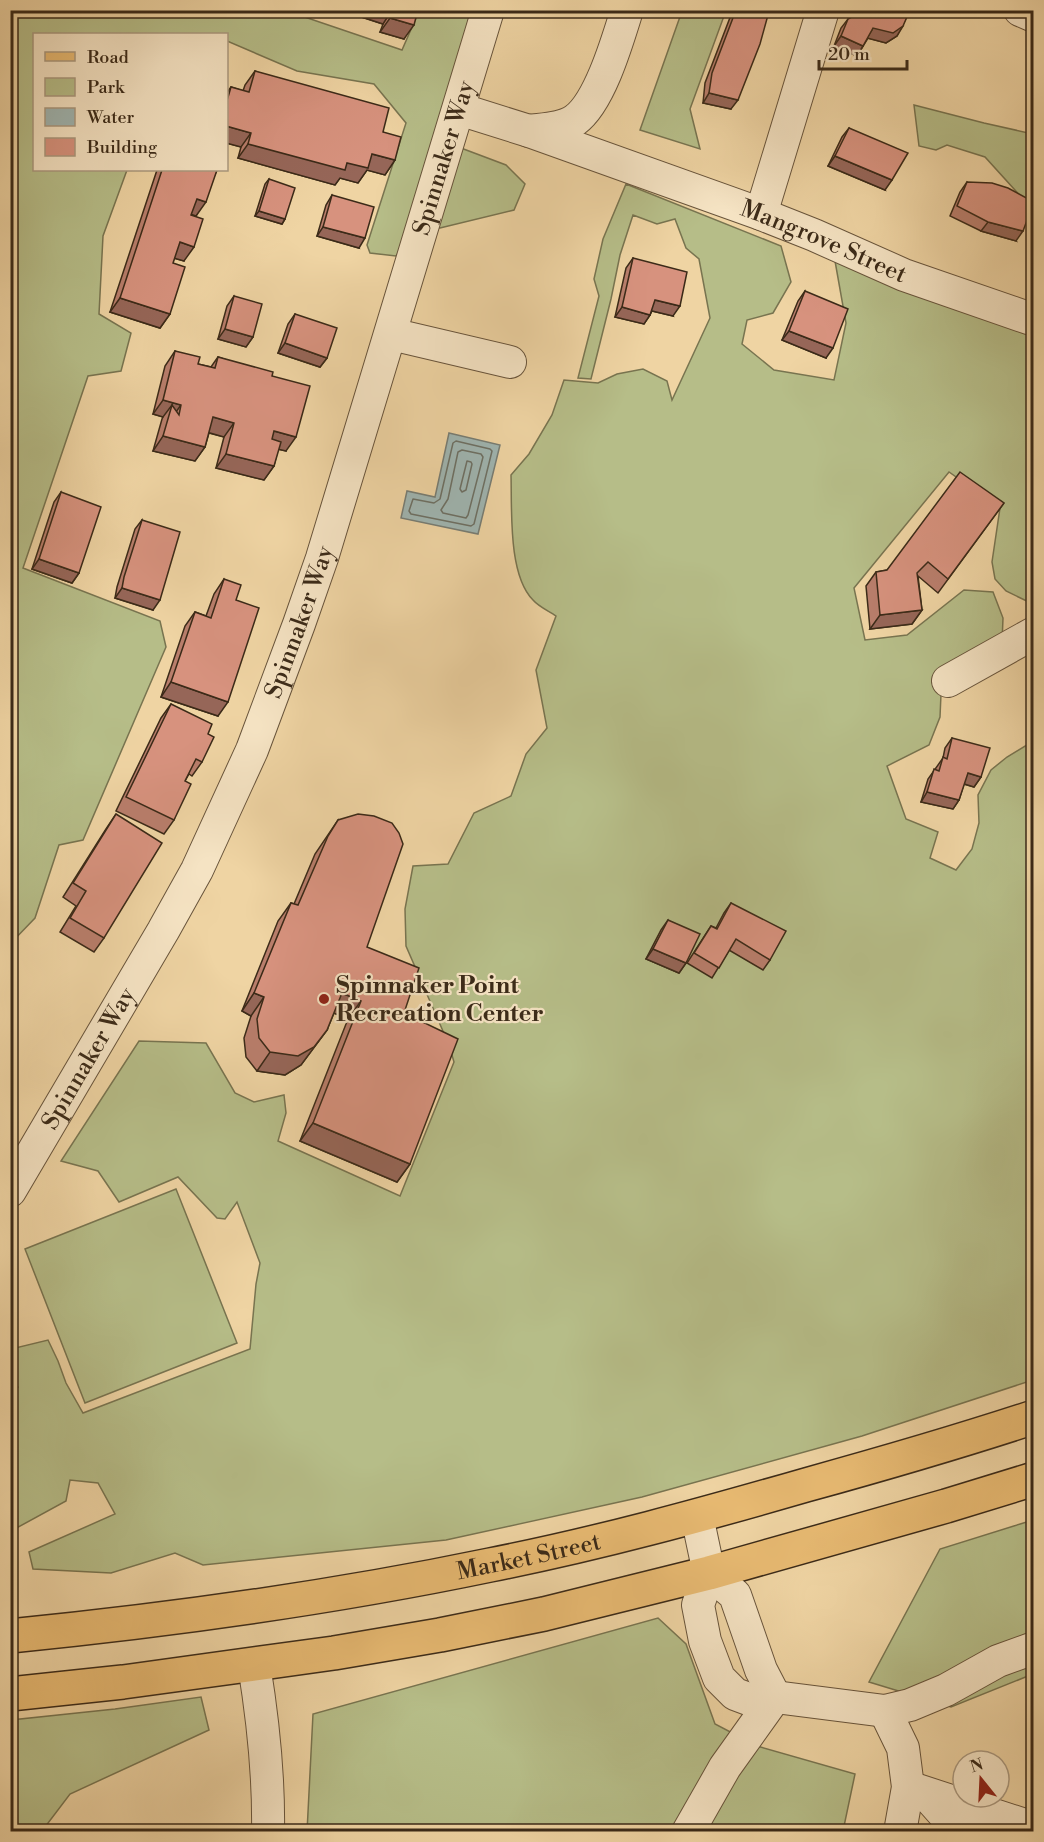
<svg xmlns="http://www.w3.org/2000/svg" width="1044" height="1842" viewBox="0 0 1044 1842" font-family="'Libre Bodoni',serif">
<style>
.green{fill:#b6bd88;stroke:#787450;stroke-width:1.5}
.water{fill:#9fb5b1;stroke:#777d74;stroke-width:1.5}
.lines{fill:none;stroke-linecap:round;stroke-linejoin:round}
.shore{stroke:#6d7064;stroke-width:1.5}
.minor-casing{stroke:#68543b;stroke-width:34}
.major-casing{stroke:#3b2a18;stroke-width:36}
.minor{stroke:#f5e3c3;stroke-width:32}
.major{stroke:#e8ba72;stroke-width:33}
.wall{fill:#b97e6c;stroke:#3b2a18;stroke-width:1.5}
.shaded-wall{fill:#966658;stroke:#3b2a18;stroke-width:1.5}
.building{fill:#d7927e;stroke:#3b2a18;stroke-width:1.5}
.poi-dot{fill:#8f2418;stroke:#f5e3c3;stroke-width:2}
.labels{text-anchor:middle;stroke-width:4.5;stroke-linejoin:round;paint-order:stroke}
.street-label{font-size:24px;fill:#3b2a18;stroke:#f5e3c3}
.poi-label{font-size:24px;font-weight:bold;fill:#3b2a18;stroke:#f5e3c3;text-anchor:start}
</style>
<rect width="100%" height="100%" fill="#efd4a3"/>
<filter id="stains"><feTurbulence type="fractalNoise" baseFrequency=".00333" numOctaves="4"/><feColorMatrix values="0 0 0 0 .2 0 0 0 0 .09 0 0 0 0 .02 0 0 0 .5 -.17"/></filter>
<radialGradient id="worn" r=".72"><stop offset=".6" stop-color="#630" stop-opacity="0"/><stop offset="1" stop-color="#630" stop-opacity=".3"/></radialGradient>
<g class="green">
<path d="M11,11H287L402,50L419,11H478L445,142L506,165L525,184L514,210L440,228L418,227L396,256L370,253L367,245L406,123L374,84L297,71L227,41L226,34H34V170H127L103,236L99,314L131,333L121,371L88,376L23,568L160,621L166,647L83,840L59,845L35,918L11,943Z"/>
<path d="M682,11H723L724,16L690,109L700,149L640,130Z"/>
<path d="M914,105L984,123L1033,134V210L985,157L947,145L936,150L919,146Z"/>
<path d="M626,184L781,246L791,282L773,313L747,320L742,344L774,370L834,380L846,323L835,261L1021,325L1034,344L1032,444L1034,472L1033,604L1006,591L995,579L992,562L1000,508L949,472L854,588L865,640L907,635L964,590L993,592L1003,618L1002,643L941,694L940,717L929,745L887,766L906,819L938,832L930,858L956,870L972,849L979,823L978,795L991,770L1007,757L1030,743L1033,744V1380L862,1436L642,1497L446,1540L203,1565L175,1553L111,1573L33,1569L29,1552L115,1514L98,1483L70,1480L66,1501L11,1531V1396L18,1387L11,1381V1349L48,1340L58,1361L66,1383L83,1413L250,1349L256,1284L260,1263L237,1202L225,1219L217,1218L178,1177L119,1202L98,1171L61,1161L139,1041L206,1043L235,1093L254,1102L284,1095L286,1113L278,1141L400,1196L454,1062L449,1045L406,946L405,909L413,866L448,864L474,813L511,796L526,754L547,728L536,670L556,616C549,611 539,607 533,600C508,575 512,510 511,475L529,454L552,415L564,380L598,383L617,374L643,369L667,381L672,400L710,318L699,259L686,248L675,219L657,224L633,215L620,255L611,299L591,379L578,378L599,296L594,279L603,239Z"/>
<path d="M176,1189L237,1343L85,1403L25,1249Z"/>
<path d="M1033,1520V1674L951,1707L869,1682L940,1549Z"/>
<path d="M658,1618L686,1644L715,1724L757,1746L855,1774L843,1831L307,1832L313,1714Z"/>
<path d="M201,1697L209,1730L70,1794L42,1831H11V1720L115,1709Z"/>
</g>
<path class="water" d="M449,433L500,445L478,534L401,518L407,491L435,497Z"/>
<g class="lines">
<g class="shore">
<path d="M456,441L490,449L492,451L474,524L471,526L411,514L409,511L413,499L434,503L440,499L453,443Z"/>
<path d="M462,450L481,454L483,457L468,515L466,518L443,513L441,510L448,499L458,452Z"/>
<path d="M467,461L471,462L472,464L466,490L462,492L460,489Z"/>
</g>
<defs>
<g id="minor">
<path d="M1020,10L1034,16"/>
<path id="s1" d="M459,109L529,131L761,214L814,235L904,275L1034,320"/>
<path d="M529,131C544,129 562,129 575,120C600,102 618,39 627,10"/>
<path d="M761,214L823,10"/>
<path d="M391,334L510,362"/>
<path d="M948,681L1034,633"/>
<path id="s2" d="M10,1191L163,931L197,870L252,750L299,624L322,558L488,10"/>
<path d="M697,1516L709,1573L698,1605L705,1641L719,1678L735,1694L751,1700L775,1697L885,1711L910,1705L946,1690L998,1661L1034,1648"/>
<path d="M709,1573L735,1595L761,1670L775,1697"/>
<path d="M254,1665C263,1720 269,1775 268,1832"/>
<path d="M885,1711L903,1748L908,1787L900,1832"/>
<path d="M908,1787L1034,1828"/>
<path d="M926,1794L960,1832"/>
<path d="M688,1832L725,1767L775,1697"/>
</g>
<g id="major">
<path id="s3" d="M10,1636C171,1620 331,1598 490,1565C597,1544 702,1515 806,1485C882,1464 958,1442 1034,1417"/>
<path d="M10,1694L123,1682L334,1653L440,1635L544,1614L709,1573L946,1506L1034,1479"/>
</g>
</defs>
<use href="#minor" class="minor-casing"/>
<use href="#major" class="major-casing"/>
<use href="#minor" class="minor"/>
<use href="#major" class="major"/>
</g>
<g class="wall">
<path d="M340,10H418L404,39L380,32L383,24Z"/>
<path d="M735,10H754L731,109L703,103L705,83L731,15Z"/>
<path d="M858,10H910L897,36L886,43L868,38L857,56L834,46L841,28L848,19L856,14Z"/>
<path d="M255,71L383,132L395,160L385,175L367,170L358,183L340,178L335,185L238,158L241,147L226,143V94L231,87L243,91L245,85Z"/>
<path d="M849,128L885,190L828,166L842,137Z"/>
<path d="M157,170H217L196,216L192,215L184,261L174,258L173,263L170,314L160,328L110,312Z"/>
<path d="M269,179L285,219L282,224L255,216L265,184Z"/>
<path d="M967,182L1016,241L981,231L950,216L960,192Z"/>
<path d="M332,195L359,248L317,236L326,205Z"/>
<path d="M633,258L673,316L652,311L650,315L644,324L615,317L626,268Z"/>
<path d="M805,291L826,358L782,340L798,301Z"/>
<path d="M234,296L253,337L246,347L218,339L227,306Z"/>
<path d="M295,314L327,358L320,367L278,353L288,324Z"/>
<path d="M175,351L198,364L211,367L218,357L272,376L286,451L278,449L274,466L264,480L216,468L224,437L209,433L205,447L195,461L153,451L162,419L163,417L153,414L165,366Z"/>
<path d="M61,492L79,573L72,583L32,569L54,502Z"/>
<path d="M1004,503L938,593L918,576L922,610L912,624L870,629L866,586L876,572L887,570Z"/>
<path d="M142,520L153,610L115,598L117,587L135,529Z"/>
<path d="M224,579L236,600L218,716L161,697L185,626L195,612L206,616L214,594Z"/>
<path d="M171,704L208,734L202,762L192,776L189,774L185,781L174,820L164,834L116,811L161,718Z"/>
<path d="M952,738L981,777L974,787L964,784L959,800L953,809L921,802L928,779L943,758L945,748Z"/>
<path d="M116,814L104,938L94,952L60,932L76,906L63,897L106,829Z"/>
<path d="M338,820L367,947L404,1013L410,1164L397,1182L300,1141L348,1019L334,1013L327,1030L301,1065L285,1075L257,1071L246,1057L244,1038L251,1016L242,1011L278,921L291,903L294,904L315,854Z"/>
<path d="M731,903L770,960L763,970L729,950L712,978L687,963L711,926L716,928L724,913Z"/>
<path d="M668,920L686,963L679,973L646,959L661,930Z"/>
</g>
<g class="shaded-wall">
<path d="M340,10H392L383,24Z"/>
<path d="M390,18L414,25L404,39L380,32Z"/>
<path d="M903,26L897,36L886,43L867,38L873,28Z"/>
<path d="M841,36L863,46L857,56L834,46Z"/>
<path d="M709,93L738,100L731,109L703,103Z"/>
<path d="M226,126L251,133L241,147L226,143Z"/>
<path d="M248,144L347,163L372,154L395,160L385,175L367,170L358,183L340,178L335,185L238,158Z"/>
<path d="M835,156L892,180L885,190L828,166Z"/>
<path d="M197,199L206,202L196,216L187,213Z"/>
<path d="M259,211L285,219L282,224L255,216Z"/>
<path d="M988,222L1023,231L1016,241L981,231Z"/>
<path d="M323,227L365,238L359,248L317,236Z"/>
<path d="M180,242L194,247L184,261L170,257Z"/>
<path d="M120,298L170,314L160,328L110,312Z"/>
<path d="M655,300L680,306L673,316L648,310Z"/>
<path d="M622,307L650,315L644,324L615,317Z"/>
<path d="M225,329L253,337L246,347L218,339Z"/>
<path d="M789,331L833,348L826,358L782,340Z"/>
<path d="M285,343L327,358L320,367L278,353Z"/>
<path d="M163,400L181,405L171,419L172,405L163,417L153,414Z"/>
<path d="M213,417L234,423L224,437L203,431Z"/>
<path d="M274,431L296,437L286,451L264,446Z"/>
<path d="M163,436L205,447L195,461L153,451Z"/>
<path d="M226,454L274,466L264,480L216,468Z"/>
<path d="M39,559L79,573L72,583L32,569Z"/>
<path d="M122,588L160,600L153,610L115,598Z"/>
<path d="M922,610L912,624L870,629L880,615Z"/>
<path d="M171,682L228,702L218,716L161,697Z"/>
<path d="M968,773L981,777L974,787L961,783Z"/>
<path d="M927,792L959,800L953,809L921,802Z"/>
<path d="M653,949L686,963L679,973L646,959Z"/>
<path d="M254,993L264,997L251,1016L242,1011Z"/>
<path d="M342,993L361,1001L348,1019L329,1011Z"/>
<path d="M327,1030L301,1065L285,1075L257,1071L270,1052Z"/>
<path d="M313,1123L410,1164L397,1182L300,1141Z"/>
</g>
<g class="building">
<path d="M393,10H418L414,25L390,18Z"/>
<path d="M736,10H754L768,15L760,44L738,100L709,93L712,73Z"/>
<path d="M860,10H910L903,26L893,33L873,28L863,46L841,36L848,19L859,13Z"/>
<path d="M255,71L389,108L383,132L401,137L395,160L372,154L368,168L347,163L345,170L248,144L251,133L226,126V104L231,87L249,92Z"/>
<path d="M849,128L908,153L892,180L835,156Z"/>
<path d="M162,170H217L206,202L197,199L191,215L203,219L194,247L180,242L173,263L185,267L170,314L120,298Z"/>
<path d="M269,179L295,188L285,219L259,211Z"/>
<path d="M967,182L992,183L1008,188L1034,202L1023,231L988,222L957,206Z"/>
<path d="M332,195L374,207L365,238L323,227Z"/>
<path d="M633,258L687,272L680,306L655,300L650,315L622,307Z"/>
<path d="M805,291L848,309L833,348L789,331Z"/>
<path d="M234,296L262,304L253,337L225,329Z"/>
<path d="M295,314L337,328L327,358L285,343Z"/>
<path d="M175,351L200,357L198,364L215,368L218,357L273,372L272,376L310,386L296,437L274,431L272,439L281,442L274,466L226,454L234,423L213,417L205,447L163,436L172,405L179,415L181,405L163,400Z"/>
<path d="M960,472L1004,503L948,579L928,562L917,573L922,610L880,615L876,572L887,570Z"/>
<path d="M61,492L101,507L79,573L39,559Z"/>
<path d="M142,520L180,532L160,600L122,588L124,577Z"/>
<path d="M224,579L241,585L236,600L259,608L228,702L171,682L195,612L211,618Z"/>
<path d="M171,704L212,724L208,734L214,737L202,762L196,759L185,781L191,784L174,820L126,797Z"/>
<path d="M952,738L990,748L981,777L968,773L959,800L927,792L934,769L939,771L943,757L947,759Z"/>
<path d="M116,814L162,843L104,938L70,918L86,891L73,883Z"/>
<path d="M358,814L374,816L392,823L399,833L403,844L367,947L419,968L404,1013L458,1039L410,1164L313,1123L361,1001L342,993L327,1030L314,1047L298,1056L270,1052L259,1038L257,1019L264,997L254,993L291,903L298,905L328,836L338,820Z"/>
<path d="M731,903L786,931L770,960L736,939L719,968L694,953L711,926L717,929Z"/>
<path d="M668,920L700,934L686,963L653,949Z"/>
</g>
<circle class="poi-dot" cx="324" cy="999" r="6"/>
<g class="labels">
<g class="street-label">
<text dy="8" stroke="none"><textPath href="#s2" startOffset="1126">Spinnaker Way</textPath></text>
<text dy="8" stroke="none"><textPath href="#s1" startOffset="388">Mangrove Street</textPath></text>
<text dy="8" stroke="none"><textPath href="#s2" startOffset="640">Spinnaker Way</textPath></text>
<text dy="8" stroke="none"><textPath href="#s2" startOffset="154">Spinnaker Way</textPath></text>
<text dy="8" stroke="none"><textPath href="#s3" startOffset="525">Market Street</textPath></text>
</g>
<g class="poi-label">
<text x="336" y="993">Spinnaker Point<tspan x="336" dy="28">Recreation Center</tspan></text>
</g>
</g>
<rect width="1044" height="1842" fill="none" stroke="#efd4a3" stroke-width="36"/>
<rect x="12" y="12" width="1020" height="1818" fill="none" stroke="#3b2a18" stroke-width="3"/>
<rect x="18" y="18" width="1008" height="1806" fill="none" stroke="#3b2a18" stroke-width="1.5"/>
<rect x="33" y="33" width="195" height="138" fill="#f5e3c3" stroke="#ab997f" stroke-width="1.5"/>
<rect x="45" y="52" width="30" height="9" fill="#e8ba72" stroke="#ab997f" stroke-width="1.5"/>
<text x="87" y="63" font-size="18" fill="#3b2a18">Road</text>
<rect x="45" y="78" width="30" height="18" fill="#b6bd88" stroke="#ab997f" stroke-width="1.5"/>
<text x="87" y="93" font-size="18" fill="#3b2a18">Park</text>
<rect x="45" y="108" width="30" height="18" fill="#9fb5b1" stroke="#ab997f" stroke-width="1.5"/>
<text x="87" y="123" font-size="18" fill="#3b2a18">Water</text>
<rect x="45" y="138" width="30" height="18" fill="#d7927e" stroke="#ab997f" stroke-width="1.5"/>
<text x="87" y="153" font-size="18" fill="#3b2a18">Building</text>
<g transform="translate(981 1779) rotate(342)"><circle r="28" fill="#f5e3c3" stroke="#ab997f" stroke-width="1.5"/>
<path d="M0-4.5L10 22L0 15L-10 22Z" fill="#8f2418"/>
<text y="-9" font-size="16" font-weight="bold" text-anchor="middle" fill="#3b2a18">N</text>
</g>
<path d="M819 60v9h88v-9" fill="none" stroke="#3b2a18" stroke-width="3"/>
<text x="828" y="60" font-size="18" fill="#3b2a18" stroke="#f5e3c3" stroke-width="4.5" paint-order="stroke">20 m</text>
<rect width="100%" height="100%" filter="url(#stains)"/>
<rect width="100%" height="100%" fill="url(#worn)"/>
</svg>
